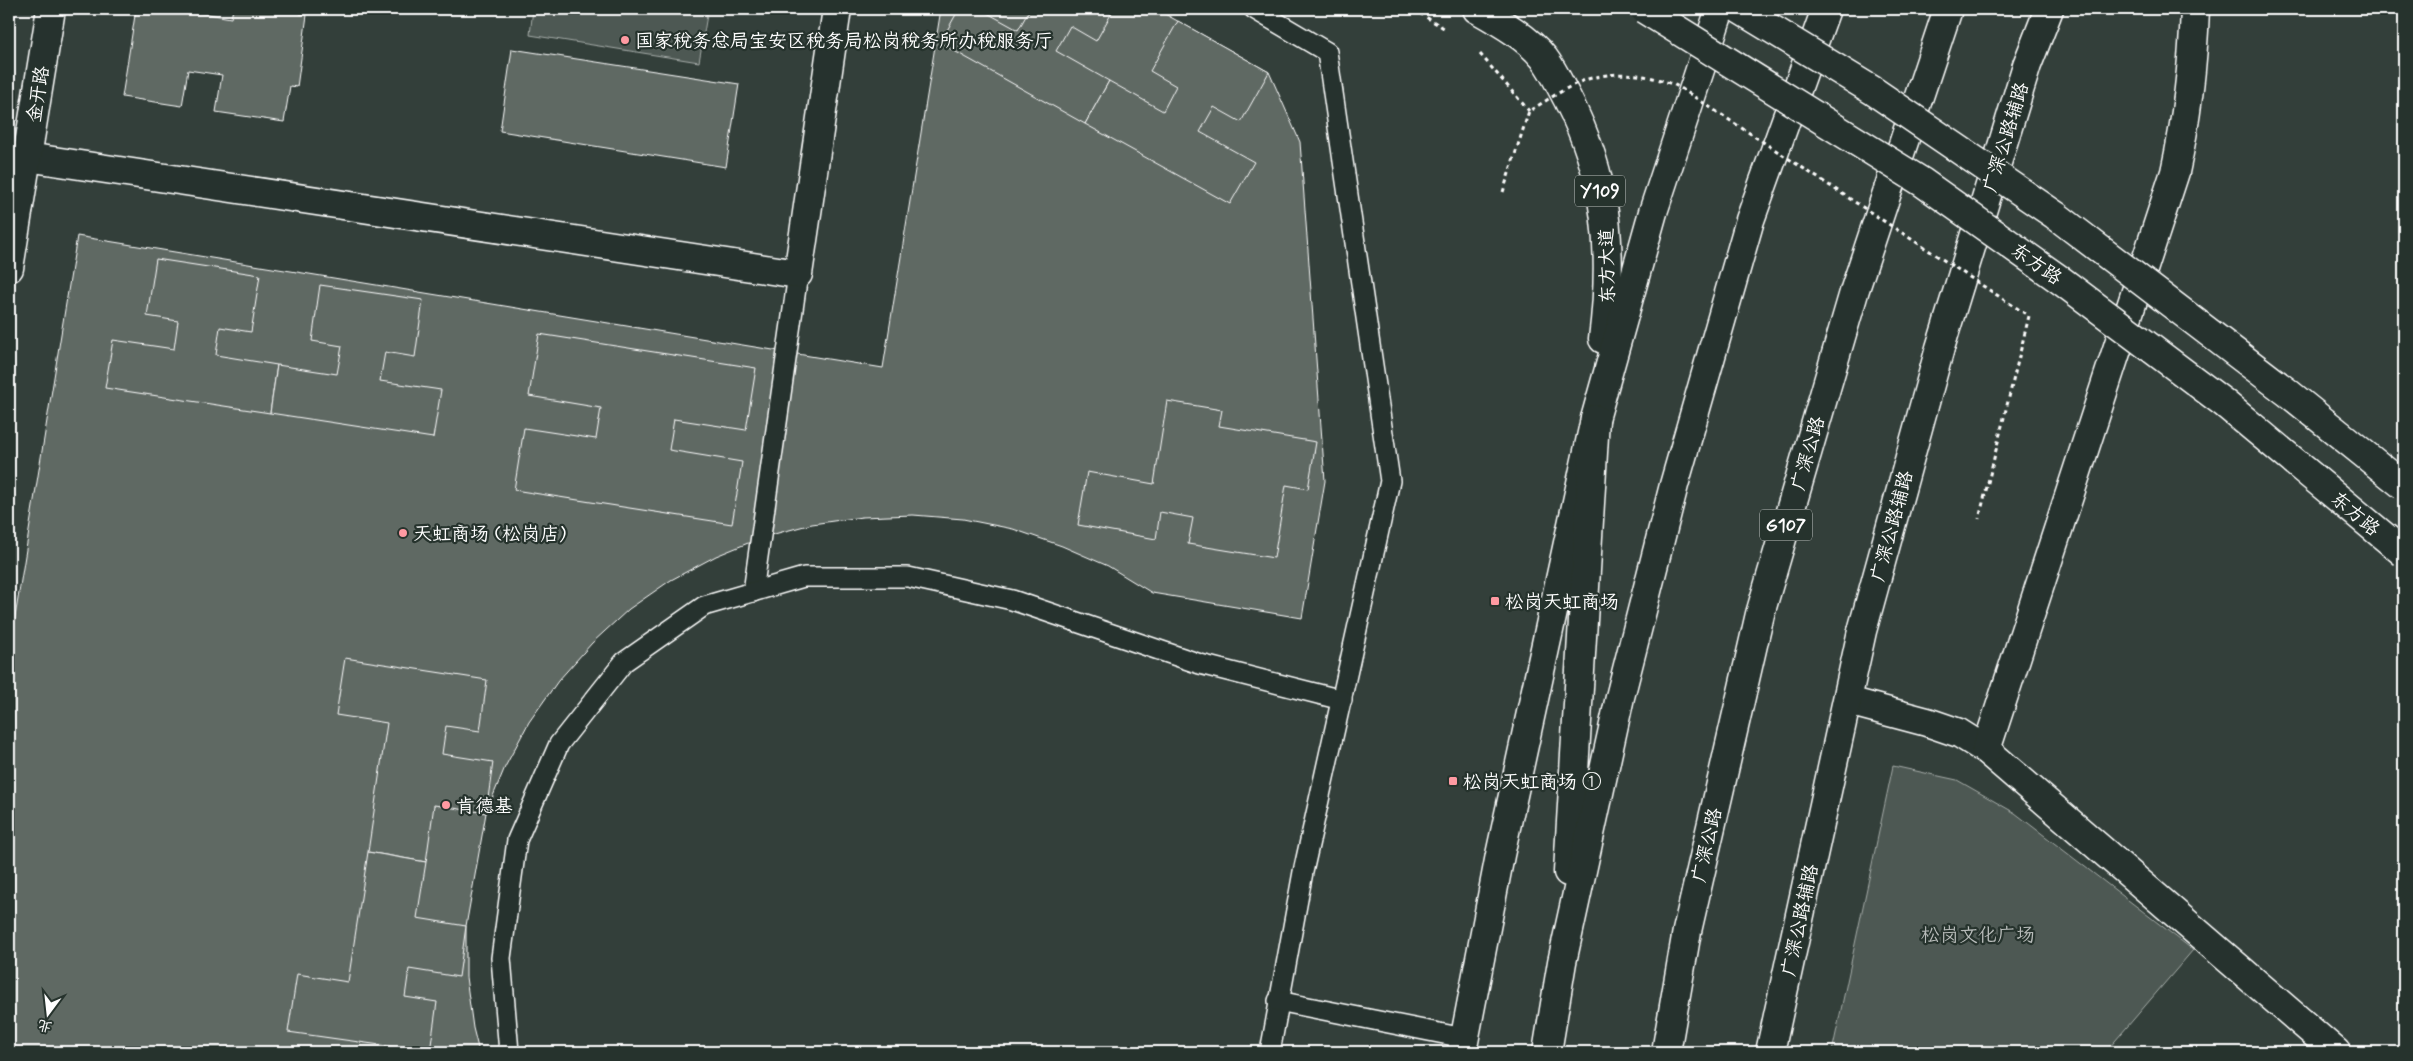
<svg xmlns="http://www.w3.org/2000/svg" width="2413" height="1061" viewBox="0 0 2413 1061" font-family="Mynerve,'LXGW WenKai TC',sans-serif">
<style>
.green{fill:#4d5853;stroke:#a6aca9}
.building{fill:#5f6964;stroke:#fff}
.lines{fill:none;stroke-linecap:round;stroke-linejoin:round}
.lane-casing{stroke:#fff;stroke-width:22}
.street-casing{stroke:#fff;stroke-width:31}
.primary-casing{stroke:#fff;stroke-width:31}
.highway-casing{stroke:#fff;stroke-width:31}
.path{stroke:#fff;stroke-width:3;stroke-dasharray:4 4;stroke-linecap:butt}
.lane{stroke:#26332d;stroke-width:19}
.street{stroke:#26332d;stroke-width:28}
.primary{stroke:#26332d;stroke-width:28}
.highway{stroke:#26332d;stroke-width:28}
.secondary-bridge-casing{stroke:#fff;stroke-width:31;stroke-linecap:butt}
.path-bridge{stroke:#fff;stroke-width:3;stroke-dasharray:4 4;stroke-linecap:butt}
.secondary-bridge{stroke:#26332d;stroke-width:28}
.poi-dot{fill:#ff9aa2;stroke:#26332d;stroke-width:2}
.labels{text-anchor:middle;stroke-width:4.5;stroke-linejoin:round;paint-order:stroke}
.shield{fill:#26332d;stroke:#bec2c0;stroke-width:1}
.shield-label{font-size:18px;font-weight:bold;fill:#fff}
.poi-label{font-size:19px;fill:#fff;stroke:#26332d;text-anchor:start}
.street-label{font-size:19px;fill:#fff;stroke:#26332d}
.park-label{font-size:19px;fill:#b8bcba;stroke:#26332d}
</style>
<rect width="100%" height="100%" fill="#333f3a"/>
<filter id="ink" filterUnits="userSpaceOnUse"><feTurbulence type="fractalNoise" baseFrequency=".02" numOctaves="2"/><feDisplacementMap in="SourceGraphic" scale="10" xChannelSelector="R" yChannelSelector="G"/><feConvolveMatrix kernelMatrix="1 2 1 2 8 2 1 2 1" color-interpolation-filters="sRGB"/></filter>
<g filter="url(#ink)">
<g class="green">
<path d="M533,9H708L699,62L530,35Z"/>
<path d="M1893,766L1957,780L2015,813L2193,950L2109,1048L2113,1052H1832Z"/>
</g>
<g class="building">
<path d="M136,9H197V12L231,18L233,9H301L300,14L307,15L297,87L290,86L284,122L216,112L222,75L188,70L182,106L122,97Z"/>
<path d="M941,9H1156L1269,72L1300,142L1325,481L1302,618L1152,593L1108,566L1062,546L1013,529L963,519L913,515L862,517L812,524L763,537L716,556L671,580L629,609L592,643L558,681L529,722L505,767L486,813L466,926V977L473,1028L479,1052H9V654L77,236L883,368Z"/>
<path d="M959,9H980L1018,30L1030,9H1114L1096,41L1070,26L1056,51L1109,81L1085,124L940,43Z"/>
<path d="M1178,21L1269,72L1241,122L1214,107L1200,132L1254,162L1230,204L1085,124L1109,81L1163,111L1176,86L1150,71Z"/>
<path d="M512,49L739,84L726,167L500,131Z"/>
<path d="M156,259L260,275L251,332L220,327L216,355L277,365L270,413L105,388L113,340L174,349L178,321L147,316Z"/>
<path d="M320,285L423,300L415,357L385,352L380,381L441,390L433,438L270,413L277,365L337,374L342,346L312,341Z"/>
<path d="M539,334L756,368L746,430L674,419L669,450L742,462L732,524L514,490L524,428L596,439L601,408L529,396Z"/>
<path d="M1167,401L1222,410L1219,426L1316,442L1308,489L1286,485L1274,558L1188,544L1193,518L1160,512L1156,539L1078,525L1087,472L1154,484Z"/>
<path d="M345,658L487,680L480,731L446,726L442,754L493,762L486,813L434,805L426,862L368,852L387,723L336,715Z"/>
<path d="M368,852L426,862L417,918L466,926L459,977L409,969L405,997L437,1002L430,1052L288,1032L297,974L348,982Z"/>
</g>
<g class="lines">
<defs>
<g id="lane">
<path d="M1254,9L1327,52L1390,481L1303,872L1270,1052"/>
<path d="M753,592L798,274"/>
<path d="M1278,1001L1464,1038"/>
<path d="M509,1052L501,958L517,840L559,744L624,662L704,606L804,577H908L1012,600L1200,664L1342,700"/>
</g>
<g id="street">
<path d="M27,157L798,274L837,9"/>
<path d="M9,268L51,9"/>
<path d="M1848,701L1927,722L1959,733L1986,750L2336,1052"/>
<path d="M1986,750L2175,172C2187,118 2193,65 2195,9"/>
</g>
<g id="primary">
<path d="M1477,9C1500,22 1527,37 1544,58C1553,70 1560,85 1567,98C1608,177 1614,252 1603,339"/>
<path d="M1462,1052L1500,855L1595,419L1653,212L1720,9"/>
<path d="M1770,1052L1862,631L1940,348L2027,65L2049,9"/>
</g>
<g id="highway">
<path d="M1568,872L1595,419"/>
<path d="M1547,1052L1562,962L1620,697L1674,485L1750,220L1826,9"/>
<path d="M1666,1052L1687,931L1760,614L1855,289L1948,9"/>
</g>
</defs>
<use href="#lane" class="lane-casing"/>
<use href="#street" class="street-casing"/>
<use href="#primary" class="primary-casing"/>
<use href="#highway" class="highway-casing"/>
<g class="path">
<path d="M1413,9L1447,30"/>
<path d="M1480,54L1529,111"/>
</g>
<use href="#lane" class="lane"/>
<use href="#street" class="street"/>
<use href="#primary" class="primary"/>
<use href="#highway" class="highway"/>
<defs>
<g id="secondary-bridge">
<path d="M1644,9L1922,182L2063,282L2224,403L2404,553"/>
<path d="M1739,9L1872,90L2055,215L2287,392L2404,486"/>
</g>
</defs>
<use href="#secondary-bridge" class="secondary-bridge-casing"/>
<path class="path-bridge" d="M1503,192L1529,111C1546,101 1569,85 1588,79C1618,70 1651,74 1679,87L2029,316L1979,519"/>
<use href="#secondary-bridge" class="secondary-bridge"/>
</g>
</g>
<g class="poi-dot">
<circle cx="625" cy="40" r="5"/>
<circle cx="403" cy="533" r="5"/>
<rect x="1490" y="596" width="10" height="10" rx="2.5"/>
<rect x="1448" y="776" width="10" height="10" rx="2.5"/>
<circle cx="446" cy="805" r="5"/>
</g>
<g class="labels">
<g class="shield">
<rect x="1575" y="175.5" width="50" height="31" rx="4"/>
<rect x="1760" y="509.5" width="52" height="31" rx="4"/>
</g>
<g class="shield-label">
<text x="1600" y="197">Y109</text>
<text x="1786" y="531">G107</text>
</g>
<g class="poi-label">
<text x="635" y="47">国家税务总局宝安区税务局松岗税务所办税服务厅</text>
<text x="413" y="540">天虹商场 (松岗店)</text>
<text x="1505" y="608">松岗天虹商场</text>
<text x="1463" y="788">松岗天虹商场 ①</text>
<text x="456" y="812">肯德基</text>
</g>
<g class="street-label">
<text transform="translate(37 94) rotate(-81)" y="7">金开路</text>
<text transform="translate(2005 137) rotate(-73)" y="7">广深公路辅路</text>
<text transform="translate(2037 263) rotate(35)" y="7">东方路</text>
<text transform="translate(1606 266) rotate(-91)" y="7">东方大道</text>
<text transform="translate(1807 453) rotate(-74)" y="7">广深公路</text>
<text transform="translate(2356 513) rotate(40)" y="7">东方路</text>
<text transform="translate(1891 526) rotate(-75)" y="7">广深公路辅路</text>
<text transform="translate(1706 845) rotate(-77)" y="7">广深公路</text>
<text transform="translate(1799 920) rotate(-78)" y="7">广深公路辅路</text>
</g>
<g class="park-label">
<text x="1978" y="941">松岗文化广场</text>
</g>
</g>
<rect width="2413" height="1061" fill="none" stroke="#26332d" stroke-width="30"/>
<rect x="15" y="15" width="2383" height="1031" fill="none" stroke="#fff" stroke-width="2" filter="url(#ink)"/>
<g transform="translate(48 1014) rotate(195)" stroke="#26332d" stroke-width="4" paint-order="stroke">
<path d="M0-4L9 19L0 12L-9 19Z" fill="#ffffff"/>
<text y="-8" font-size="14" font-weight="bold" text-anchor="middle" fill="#ffffff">北</text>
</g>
</svg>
